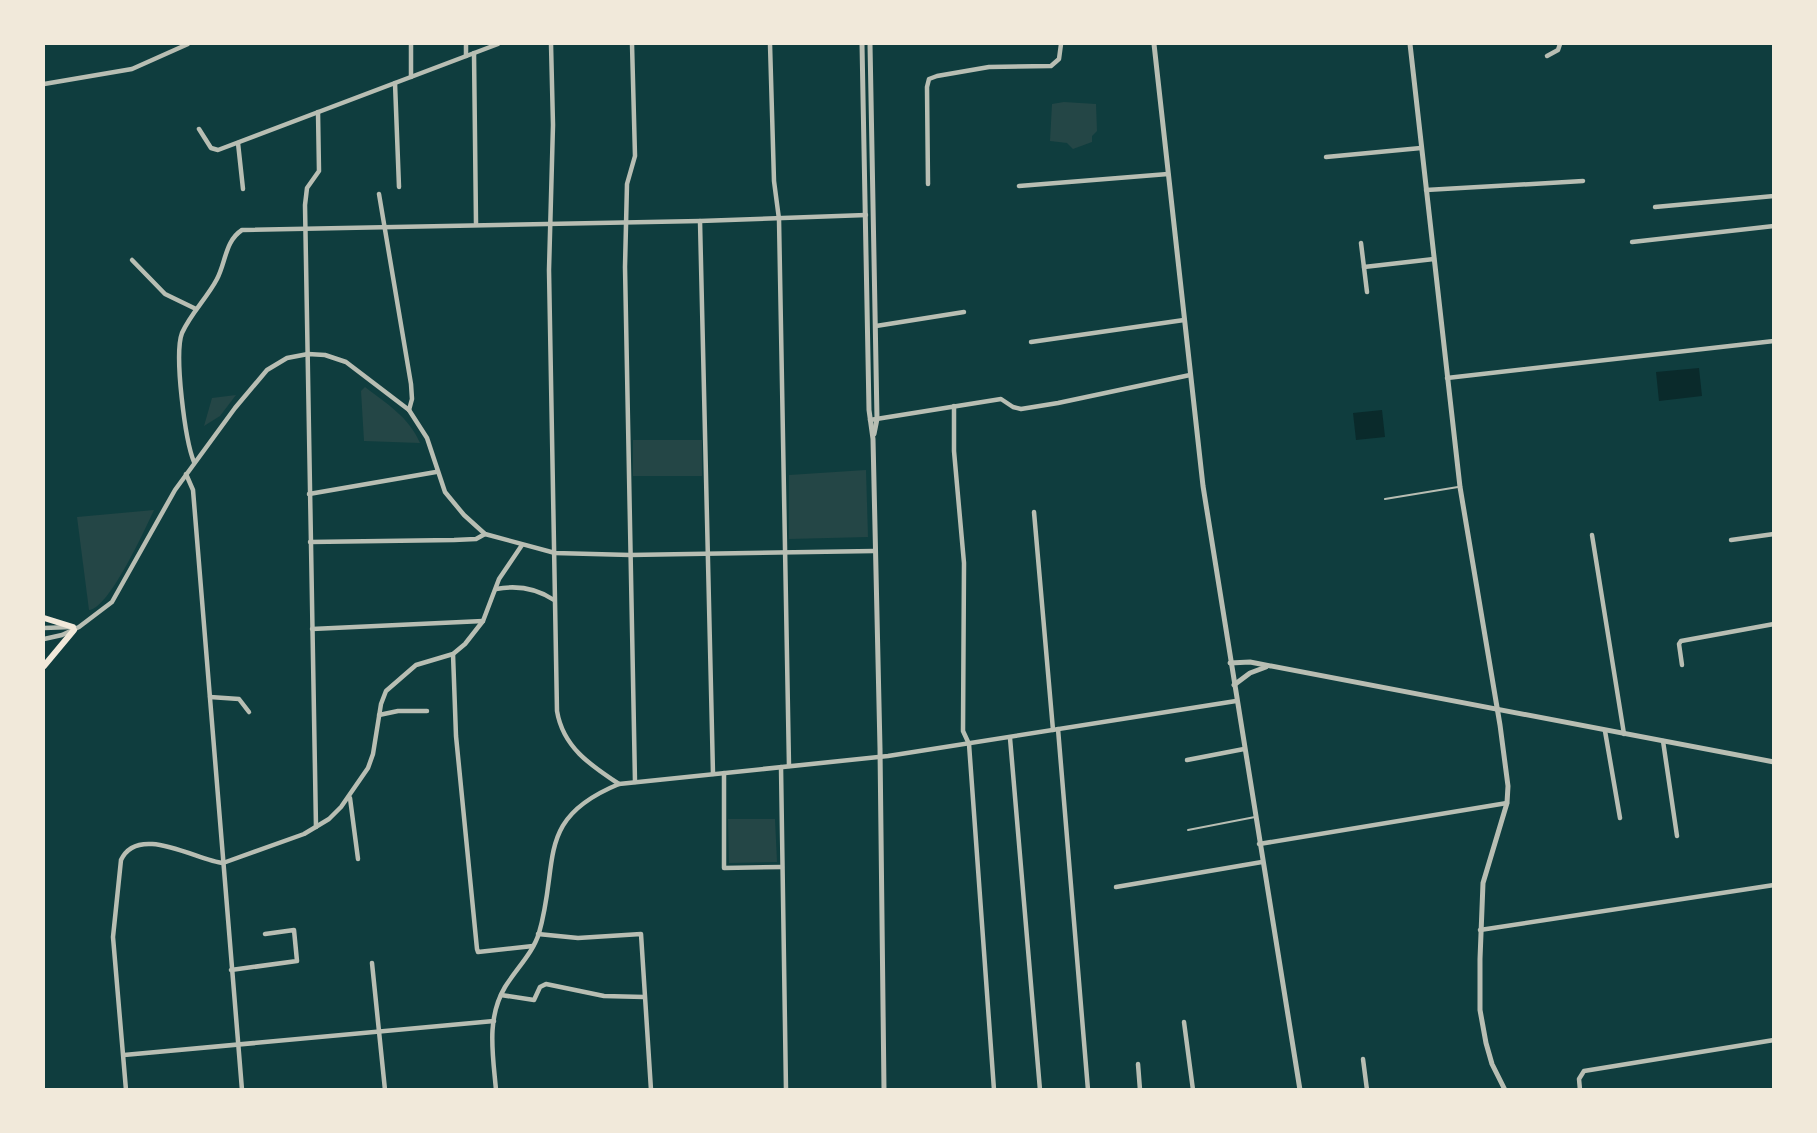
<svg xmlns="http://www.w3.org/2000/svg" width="1817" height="1133" viewBox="0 0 1817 1133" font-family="Spectral,serif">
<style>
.green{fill:#244646}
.water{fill:#0a2a2b}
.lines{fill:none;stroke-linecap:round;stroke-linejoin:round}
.service{stroke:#b8beb3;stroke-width:2}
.minor{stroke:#b8beb3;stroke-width:4.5}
.tertiary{stroke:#b8beb3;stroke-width:5}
.secondary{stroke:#f1e9da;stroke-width:6}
</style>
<rect width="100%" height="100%" fill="#0f3d3e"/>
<g class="green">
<path d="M1064,102L1096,104L1097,131L1092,136V142L1073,149L1067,143L1050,141L1052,104Z"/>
<path d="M365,387C387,404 409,417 420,443L364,441L361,391Z"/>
<path d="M236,395L220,416L204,426L212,398Z"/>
<rect x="633" y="440" width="69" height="36"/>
<path d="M866,470L868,537L789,539V475Z"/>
<path d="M154,510C145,529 109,609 89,610L77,517Z"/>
<path d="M728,819H775L777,862L729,863Z"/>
</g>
<g class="water">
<path d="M1699,368L1702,396L1659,401L1656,372Z"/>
<path d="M1382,410L1385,437L1356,440L1353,413Z"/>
</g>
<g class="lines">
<g class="service">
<path d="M1385,499L1458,487"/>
<path d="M1188,830L1255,817"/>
</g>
<g class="minor">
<path d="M411,44V77"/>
<path d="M466,44V56"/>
<path d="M551,44L553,125L549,270L557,711C563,747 590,765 619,784"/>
<path d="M632,44L635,156L627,184L625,267L635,782"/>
<path d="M770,44L774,181L779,219L789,766"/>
<path d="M474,53L476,223"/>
<path d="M1547,56L1558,50L1560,44"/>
<path d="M395,83L399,187"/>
<path d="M44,84L132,69L188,44"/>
<path d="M199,129L211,148L218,150L498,44"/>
<path d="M238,143L243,189"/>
<path d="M1326,157L1421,148"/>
<path d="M928,184L927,87L929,79L937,76L989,67L1051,66L1059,59L1061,44"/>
<path d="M1019,186L1168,174"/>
<path d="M1426,190L1583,181"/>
<path d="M379,194L411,384L412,399L409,410"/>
<path d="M1655,207L1774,196"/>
<path d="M700,221L713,774"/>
<path d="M1632,242L1774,226"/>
<path d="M1361,243L1367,292"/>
<path d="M132,260L165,294L196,309"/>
<path d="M1364,267L1434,259"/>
<path d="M876,326L964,312"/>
<path d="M1031,342L1184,320"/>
<path d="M1447,378L1774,341"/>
<path d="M954,406V451L964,563L963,731L969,744L994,1090"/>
<path d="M870,420L1001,399L1013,407L1021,409L1058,403L1190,375"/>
<path d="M194,462C185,440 174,354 182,333C191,313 207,298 217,279C226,262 225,241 242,230L700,221L866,215"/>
<path d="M186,474L193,490L242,1090"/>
<path d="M309,494L436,472"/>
<path d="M1034,512L1053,730"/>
<path d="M1592,535L1624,734"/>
<path d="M1731,540L1774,534"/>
<path d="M310,542L454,540L476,539L485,534"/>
<path d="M496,589C517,585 536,588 554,600"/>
<path d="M44,628L71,627"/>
<path d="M312,629L483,621"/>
<path d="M44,639L62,635L79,627L112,602L175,490L235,408L267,370L287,358L308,354L325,355L346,362L409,410L427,438L445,492L464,515L485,534L555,553L630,555L874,551"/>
<path d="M453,654L456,736L477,949L478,952L533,946"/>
<path d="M1682,665L1679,644L1681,641L1774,624"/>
<path d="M210,697L239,699L249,712"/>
<path d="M379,715L398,711H427"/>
<path d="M1058,729L1088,1090"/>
<path d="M1605,731L1620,818"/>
<path d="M1010,738L1040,1090"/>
<path d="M1663,741L1677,836"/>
<path d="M1187,760L1244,749"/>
<path d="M781,767L786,1090"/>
<path d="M724,773V868L782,867"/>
<path d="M350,798L358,859"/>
<path d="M316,827L305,205L307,188L319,171L318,112"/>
<path d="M1259,844L1507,803"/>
<path d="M1116,887L1262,862"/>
<path d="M1480,930L1774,885"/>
<path d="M538,934L578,938L641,934L651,1090"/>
<path d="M372,963L385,1090"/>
<path d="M231,970L297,961L294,930L265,934"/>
<path d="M501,995L534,1000L540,987L546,984L604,996L644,997"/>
<path d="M1184,1022L1193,1090"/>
<path d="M124,1055L494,1021"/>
<path d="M1363,1059L1367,1090"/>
<path d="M1138,1064L1140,1090"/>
<path d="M126,1090L113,937L121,860C138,823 198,861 223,863L304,834L329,819L341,807L368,768L373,754L381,704L386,691L416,665L453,654L465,644L483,621L499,579L522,545"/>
<path d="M496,1090C493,1055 486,1019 505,987C516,969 533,953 539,933C560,861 534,819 619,784L888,756L1236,701"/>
<path d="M1580,1090L1579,1079L1584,1071L1774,1040"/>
</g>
<g class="tertiary">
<path d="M862,44L869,410L873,439L880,748L884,1090"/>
<path d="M870,44L877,419L874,434"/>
<path d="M1154,44L1203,486L1300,1090"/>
<path d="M1410,44L1460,487L1500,725L1508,786L1507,803L1483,883L1480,959V1010L1486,1043L1492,1064L1505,1090"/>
<path d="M1230,663L1250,662L1774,762"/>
<path d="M1234,685L1250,673L1266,667"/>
</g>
<g class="secondary">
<path d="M44,618L73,627"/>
<path d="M44,666L74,630"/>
</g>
</g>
<rect width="1817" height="1133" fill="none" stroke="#f1e9da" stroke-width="90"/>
</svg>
